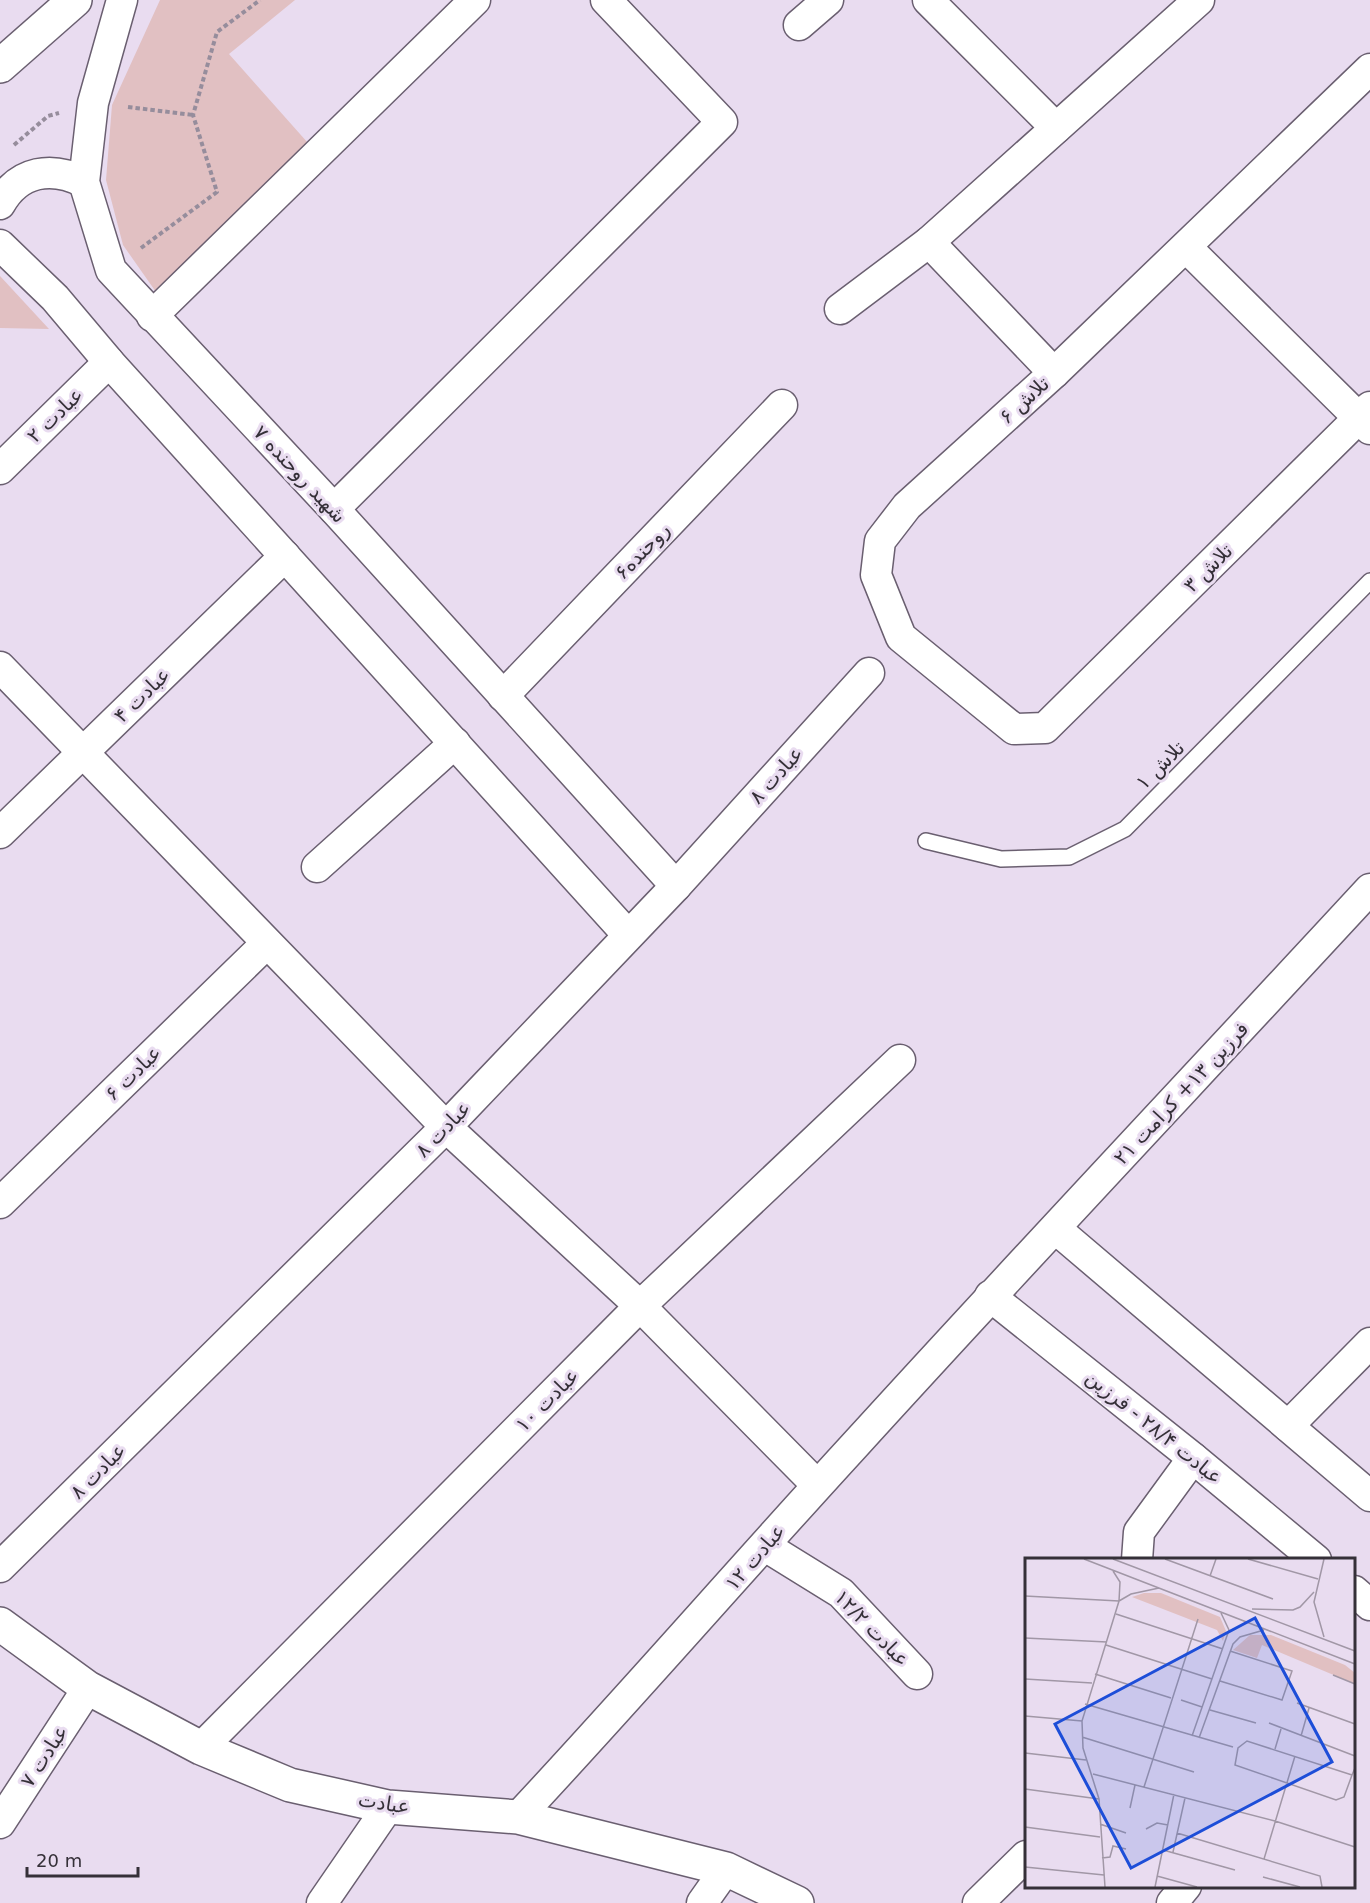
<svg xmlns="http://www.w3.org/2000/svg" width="1370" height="1903" viewBox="0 0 1370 1903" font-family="'DejaVu Sans','Noto Naskh Arabic',sans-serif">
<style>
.green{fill:#e1c0c2}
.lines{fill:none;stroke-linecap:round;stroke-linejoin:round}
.lane-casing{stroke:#6a5f70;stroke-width:18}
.street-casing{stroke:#6a5f70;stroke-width:33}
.secondary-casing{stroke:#6a5f70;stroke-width:36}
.path{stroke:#968d9c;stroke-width:4;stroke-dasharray:4.5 3;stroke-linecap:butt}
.lane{stroke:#fff;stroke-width:15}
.street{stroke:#fff;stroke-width:30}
.secondary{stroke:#fff;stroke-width:33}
.labels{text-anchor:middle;stroke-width:6;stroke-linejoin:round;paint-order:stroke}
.street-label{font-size:20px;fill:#353038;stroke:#e9dcf0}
.inset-road{fill:none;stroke:#a197a6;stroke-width:1.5}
.view{fill:#1d4ed8;fill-opacity:0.15;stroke:#1d4ed8;stroke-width:3}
.inset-edge{fill:none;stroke:#353038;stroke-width:3}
</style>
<rect width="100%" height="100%" fill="#e9dcf0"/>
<g class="green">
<path d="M160,0H295L229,54L308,143L156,292L123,245L106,180L112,105Z"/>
<path d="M0,276L49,329L0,328Z"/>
</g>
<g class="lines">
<defs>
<path id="lane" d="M926,841L1001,859L1069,857L1125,829L1370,581"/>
<g id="street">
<path d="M122,0L93,103L84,182L111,270L334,509L676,886"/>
<path d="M928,0L1056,128"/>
<path d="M799,25L828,0"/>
<path d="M1370,69L1054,373L907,506L880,541L876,575L901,637L1014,729L1045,728L1370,407"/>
<path d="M0,204C19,170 52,166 84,182"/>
<path d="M929,242L1054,373"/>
<path d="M0,245L55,298L109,362L628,935"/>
<path d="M1186,247L1370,429"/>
<path d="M840,309L929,242L1199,0"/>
<path d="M152,316L475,0"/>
<path d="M0,469L109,362"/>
<path d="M334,509L722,122L606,0"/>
<path d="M0,667L446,1127L640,1306L817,1485"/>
<path d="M503,696L782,405"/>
<path d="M0,833L285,556"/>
<path d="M317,867L455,743"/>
<path d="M0,1203L267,943"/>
<path d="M1056,1229L1370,1496"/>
<path d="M990,1296L1193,1458L1316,1560"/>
<path d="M1288,1426L1370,1343"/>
<path d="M765,1546L841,1593L917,1674"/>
<path d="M1137,1560L1139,1532L1193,1458"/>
<path d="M0,1567L446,1127L676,886L869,673"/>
<path d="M1354,1591L1370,1605"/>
<path d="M201,1748L640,1306L900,1060"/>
<path d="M518,1817C632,1695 741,1569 854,1446C1024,1259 1198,1075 1370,889"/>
<path d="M0,1823L88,1688"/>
<path d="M322,1903L388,1807"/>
<path d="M702,1903L726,1869"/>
<path d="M978,1903L1026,1856"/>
<path d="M1172,1903L1186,1886"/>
</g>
<g id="secondary">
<path d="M0,66L75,0"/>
<path d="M0,1624L88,1688L201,1748L290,1785L388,1807L518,1817L726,1869L797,1903"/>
</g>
</defs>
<use href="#lane" class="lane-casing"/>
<use href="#street" class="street-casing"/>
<use href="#secondary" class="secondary-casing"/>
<g class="path">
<path d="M128,107L193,115"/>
<path d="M14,145L48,116L59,113"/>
<path d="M141,248L217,192L193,115L217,32L260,0"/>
</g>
<use href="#lane" class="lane"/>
<use href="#street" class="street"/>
<use href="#secondary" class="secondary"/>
</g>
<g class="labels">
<g class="street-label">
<text transform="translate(1024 400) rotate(-42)" y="7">تلاش ۶</text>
<text transform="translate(55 415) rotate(-44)" y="7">عبادت ۲</text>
<text transform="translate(300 474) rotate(47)" y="7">شهید روحنده ۷</text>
<text transform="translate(642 551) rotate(-46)" y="7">روحنده۶</text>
<text transform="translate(1208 568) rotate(-45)" y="7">تلاش ۳</text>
<text transform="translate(142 695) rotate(-44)" y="7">عبادت ۴</text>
<text transform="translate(1160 765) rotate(-45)" y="7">تلاش ۱</text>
<text transform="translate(776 775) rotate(-48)" y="7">عبادت ۸</text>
<text transform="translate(133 1073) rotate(-44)" y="7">عبادت ۶</text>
<text transform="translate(1181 1093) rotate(-47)" y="7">فرزین ۱۳+ کرامت ۲۱</text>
<text transform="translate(443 1129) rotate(-46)" y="7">عبادت ۸</text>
<text transform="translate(547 1400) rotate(-45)" y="7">عبادت ۱۰</text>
<text transform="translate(1154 1427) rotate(39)" y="7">عبادت ۲۸/۴ - فرزین</text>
<text transform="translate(98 1471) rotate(-45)" y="7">عبادت ۸</text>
<text transform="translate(755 1557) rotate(-49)" y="7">عبادت ۱۲</text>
<text transform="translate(872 1628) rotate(46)" y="7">۱۲/۲ عبادت</text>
<text transform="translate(44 1756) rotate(-57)" y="7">عبادت ۷</text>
<text transform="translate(384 1803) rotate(9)" y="7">عبادت</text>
</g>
</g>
<g transform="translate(1025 1558)">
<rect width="330" height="330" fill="#e9dcf0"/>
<path d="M119,35H136L195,59L201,73L198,83L192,72L107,39ZM225,77H246L320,107L330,115V126L237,87L232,100L208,92Z" fill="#e1c0c2"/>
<path class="inset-road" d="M59,1L330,106M88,1L330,93M140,1L248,41M223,1L293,21M185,18L191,1M0,38L94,43M94,43L106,36L134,30M227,51L268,52L275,49L289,34M91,56L198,91M299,79L289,44L299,1M0,80L82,84M81,87L187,121M70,116L146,140M308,117L330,126M0,121L67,125M195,123L257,142L267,113L205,93M156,142L177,149M272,145L330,166M60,146L208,189M185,152L231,165M0,158L57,163M244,165L330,198M167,178L204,72L196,55M276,178L284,150M57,179L169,214M174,180L208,86L215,79L239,72M250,191L256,171M0,195L61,202M68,216L250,263L330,289M327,217L222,183L213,190L210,207L311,242L319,239L327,217L330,210M119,229L173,61M0,231L74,241M105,250L110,227M75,266L101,275M0,269L75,279M121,271L132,265L143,267M152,275L295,318L297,329M138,292L210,312M148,294L160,240M77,300L85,299L88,288L101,291M239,301L270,198M0,309L79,317M132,318L172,329M238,319L275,329M80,329L74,241L58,190L57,163L94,43L95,24L88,13M130,329L149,236"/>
<path class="view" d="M230,60L307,204L106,310L30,166Z"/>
<rect width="330" height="330" class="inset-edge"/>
</g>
<path d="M27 1867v9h111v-9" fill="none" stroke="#353038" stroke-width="3"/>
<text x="36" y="1867" font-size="18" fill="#353038" stroke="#e9dcf0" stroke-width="4.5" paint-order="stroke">20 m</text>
</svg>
